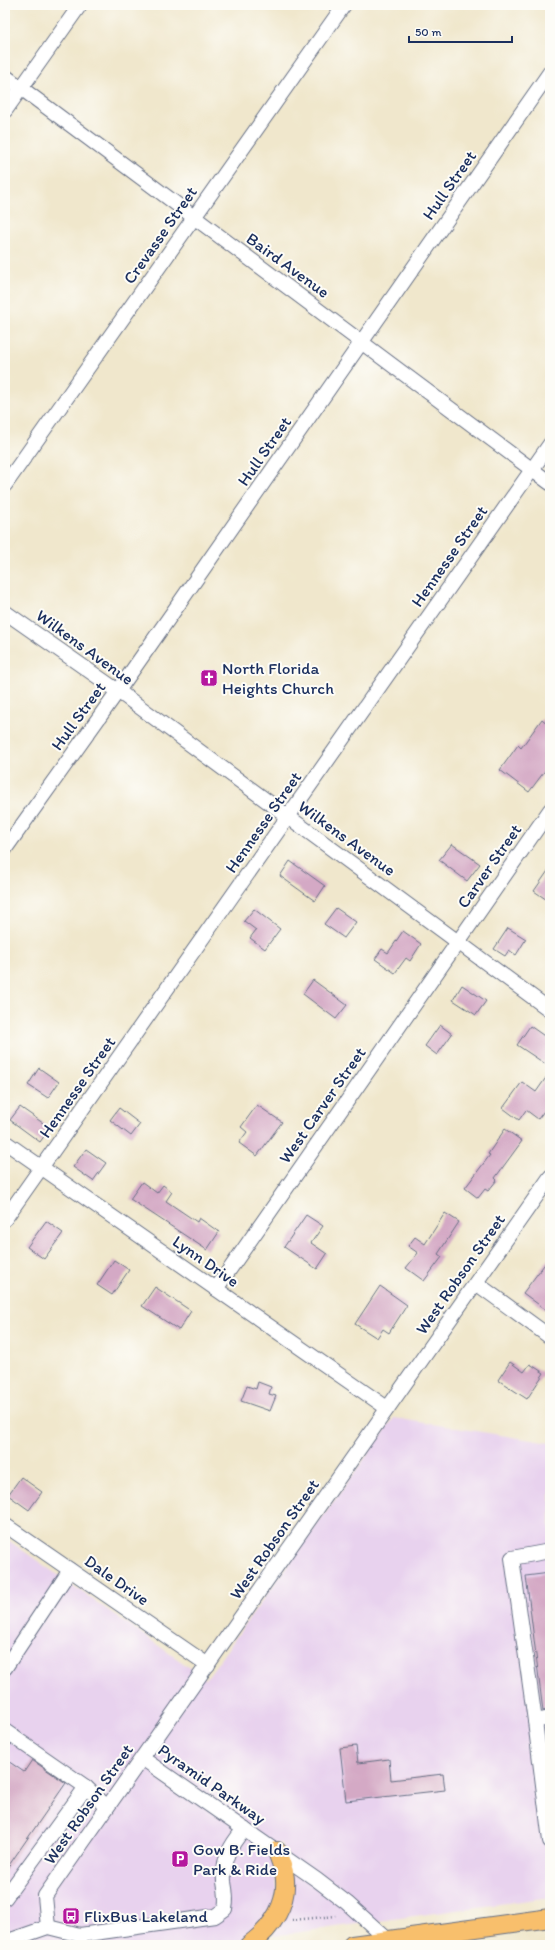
<svg xmlns="http://www.w3.org/2000/svg" width="555" height="1950" viewBox="0 0 555 1950" font-family="Itim,sans-serif">
<style>
.built{fill:#e8d2ee}
.building{fill:#d4a9c5}
.lines{fill:none;stroke-linecap:round;stroke-linejoin:round}
.minor-casing{stroke:#666f84;stroke-width:16}
.major-casing{stroke:#666f84;stroke-width:20}
.path{stroke:#666f84;stroke-width:2.5;stroke-dasharray:1 3;stroke-linecap:butt}
.minor{stroke:#fff;stroke-width:14}
.major{stroke:#f8bf6c;stroke-width:18}
.labels{text-anchor:middle;stroke-width:4;stroke-linejoin:round;paint-order:stroke}
.street-label{font-size:17px;fill:#1b2f5e;stroke:#fdfcf7}
.poi-label{font-size:17px;fill:#1b2f5e;stroke:#fdfcf7;text-anchor:start}
</style>
<rect width="100%" height="100%" fill="#fdfcf7"/>
<filter id="ink" filterUnits="userSpaceOnUse"><feTurbulence type="fractalNoise" baseFrequency=".025" numOctaves="2"/><feDisplacementMap in="SourceGraphic" scale="8" xChannelSelector="R" yChannelSelector="G"/><feConvolveMatrix kernelMatrix="1 2 1 2 8 2 1 2 1" color-interpolation-filters="sRGB"/></filter>
<filter id="wash" filterUnits="userSpaceOnUse"><feTurbulence type="fractalNoise" baseFrequency=".012" numOctaves="4" result="noise"/><feDisplacementMap in="SourceGraphic" scale="16" xChannelSelector="R" yChannelSelector="G"/><feGaussianBlur stdDeviation="0.9" result="paint"/><feColorMatrix in="noise" values="0 0 0 0 0 0 0 0 0 0 0 0 0 0 0 0 0 1.4 0 .05"/><feComposite in="paint" operator="in"/></filter>
<g filter="url(#wash)">
<rect width="100%" height="100%" fill="#f0e7cc"/>
<path class="built" d="M394,1418L550,1443V1897L272,1936L286,1916L292,1894L291,1871L281,1843L267,1846L276,1873V1892L272,1909L264,1921L243,1940L206,1945H5V1538L206,1679Z"/>
<g id="blocks">
<g class="building">
<path d="M542,719L550,726V764L529,792L500,770L518,745L521,748Z"/>
<path d="M452,844L480,864L467,881L439,860Z"/>
<path d="M290,861L325,886L315,901L280,876Z"/>
<path d="M550,868V902L534,891Z"/>
<path d="M336,908L356,922L344,938L324,924Z"/>
<path d="M254,909L280,929L265,949L250,938L256,930L244,921Z"/>
<path d="M508,928L526,939L516,955L509,950L505,956L494,949Z"/>
<path d="M403,931L421,944L410,961L406,958L395,973L375,959L382,949L388,953Z"/>
<path d="M313,980L347,1005L336,1019L303,994Z"/>
<path d="M462,985L486,1001L476,1015L453,1000Z"/>
<path d="M440,1025L452,1034L437,1055L425,1046Z"/>
<path d="M530,1026L550,1040V1067L517,1045Z"/>
<path d="M39,1068L59,1082L48,1098L28,1085Z"/>
<path d="M550,1072V1103L538,1119L526,1110L519,1120L503,1108L522,1082L536,1092Z"/>
<path d="M257,1105L282,1122L257,1156L239,1143L247,1132L241,1127Z"/>
<path d="M20,1107L50,1128L40,1142L10,1120Z"/>
<path d="M119,1108L140,1124L131,1136L110,1120Z"/>
<path d="M505,1129L522,1141L495,1178L497,1180L488,1191L485,1189L478,1198L465,1188L490,1155L488,1154Z"/>
<path d="M86,1149L106,1163L93,1181L73,1167Z"/>
<path d="M142,1182L157,1193L163,1185L172,1192L166,1201L197,1222L199,1218L219,1232L207,1250L130,1199Z"/>
<path d="M445,1213L459,1222L438,1254L442,1257L424,1281L406,1268L418,1253L408,1246L415,1237L425,1244Z"/>
<path d="M306,1215L323,1226L311,1243L327,1254L317,1269L284,1247Z"/>
<path d="M46,1221L63,1233L44,1259L27,1247Z"/>
<path d="M550,1257V1313L523,1293Z"/>
<path d="M114,1260L129,1270L112,1295L97,1285Z"/>
<path d="M380,1286L407,1305L389,1333L383,1329L377,1338L355,1324Z"/>
<path d="M155,1287L191,1311L179,1330L142,1306Z"/>
<path d="M510,1362L524,1372L530,1364L544,1373L527,1399L498,1380Z"/>
<path d="M258,1382L271,1387L269,1394L276,1396L270,1411L241,1401L247,1386L256,1389Z"/>
<path d="M21,1477L42,1492L29,1510L8,1495Z"/>
<path d="M550,1573V1710L543,1711L526,1576Z"/>
<path d="M356,1746L358,1763L389,1759L391,1780L443,1774L445,1790L346,1801L340,1748Z"/>
<path d="M5,1759L24,1772L32,1760L66,1783L5,1871Z"/>
</g>
</g>
</g>
<g filter="url(#ink)">
<use href="#blocks" fill-opacity="0" stroke="#666f84" stroke-width="1"/>
<g class="lines">
<defs>
<g id="minor">
<path d="M5,76L550,483"/>
<path d="M5,111L80,5"/>
<path d="M5,485L344,5"/>
<path d="M5,612L118,691L550,1010"/>
<path d="M5,849L118,691L550,72"/>
<path d="M5,1142L387,1408"/>
<path d="M5,1219L550,444"/>
<path d="M476,1283L550,1337"/>
<path d="M216,1289L550,810"/>
<path d="M5,1525L208,1665"/>
<path d="M5,1668L70,1570"/>
<path d="M550,1718L535,1721L550,1841"/>
<path d="M535,1721L512,1558L550,1551"/>
<path d="M5,1731L86,1787L5,1898"/>
<path d="M142,1758L317,1880L347,1903L388,1940L389,1945"/>
<path d="M86,1787L107,1807"/>
<path d="M48,1927L45,1896L550,1177"/>
<path d="M5,1942L48,1927L80,1935L215,1916L225,1909C227,1900 226,1892 224,1882C222,1859 230,1846 244,1829"/>
</g>
<g id="major">
<path d="M249,1945C272,1928 290,1903 284,1872C282,1865 279,1858 277,1851"/>
<path d="M352,1945L550,1918"/>
</g>
</defs>
<use href="#minor" class="minor-casing"/>
<use href="#major" class="major-casing"/>
<path class="path" d="M292,1920L336,1916"/>
<use href="#minor" class="minor"/>
<use href="#major" class="major"/>
</g>
</g>
<defs>
<symbol id="church-square" viewBox="-11 -11 22 22"><rect x="-9" y="-9" width="18" height="18" rx="4" fill="#b5179e" stroke="#fdfcf7"/><path d="M-1.2-6h2.4v3.5h3.3v2.4h-3.3V6h-2.4V-.1h-3.3v-2.4h3.3Z" fill="#fff"/></symbol>
<symbol id="parking-square" viewBox="-11 -11 22 22"><rect x="-9" y="-9" width="18" height="18" rx="4" fill="#b5179e" stroke="#fdfcf7"/><path d="M-3.5-5.5H1a3.5 3.5 0 0 1 0 7H-1V5.5H-3.5ZM-1-3.4V-.6H.8a1.4 1.4 0 0 0 0-2.8Z" fill="#fff"/></symbol>
<symbol id="bus-square" viewBox="-11 -11 22 22"><rect x="-9" y="-9" width="18" height="18" rx="4" fill="#b5179e" stroke="#fdfcf7"/><path d="M-5-6H5V4H4V6H2V4H-2V6H-4V4H-5ZM-3.5-4V0h7V-4ZM-3.5 1.2v1.5H-2V1.2ZM2 1.2v1.5H3.5V1.2Z" fill="#fff"/></symbol>
</defs>
<g fill-rule="evenodd">
<use href="#church-square" x="199" y="668" width="20" height="20"/>
<use href="#parking-square" x="170" y="1849" width="20" height="20"/>
<use href="#bus-square" x="61" y="1906" width="20" height="20"/>
</g>
<g class="labels">
<g class="street-label">
<text transform="translate(449 185) rotate(-55)" y="6">Hull Street</text>
<text transform="translate(160 235) rotate(-55)" y="6">Crevasse Street</text>
<text transform="translate(288 265) rotate(36)" y="6">Baird Avenue</text>
<text transform="translate(264 451) rotate(-55)" y="6">Hull Street</text>
<text transform="translate(449 556) rotate(-55)" y="6">Hennesse Street</text>
<text transform="translate(85 647) rotate(36)" y="6">Wilkens Avenue</text>
<text transform="translate(78 716) rotate(-54)" y="6">Hull Street</text>
<text transform="translate(263 822) rotate(-55)" y="6">Hennesse Street</text>
<text transform="translate(347 838) rotate(36)" y="6">Wilkens Avenue</text>
<text transform="translate(489 866) rotate(-55)" y="6">Carver Street</text>
<text transform="translate(77 1087) rotate(-55)" y="6">Hennesse Street</text>
<text transform="translate(322 1105) rotate(-55)" y="6">West Carver Street</text>
<text transform="translate(206 1261) rotate(35)" y="6">Lynn Drive</text>
<text transform="translate(460 1274) rotate(-55)" y="6">West Robson Street</text>
<text transform="translate(274 1539) rotate(-55)" y="6">West Robson Street</text>
<text transform="translate(117 1580) rotate(35)" y="6">Dale Drive</text>
<text transform="translate(212 1784) rotate(35)" y="6">Pyramid Parkway</text>
<text transform="translate(88 1804) rotate(-55)" y="6">West Robson Street</text>
</g>
<g class="poi-label">
<text x="222" y="674">North Florida<tspan x="222" dy="20">Heights Church</tspan></text>
<text x="193" y="1855">Gow B. Fields<tspan x="193" dy="20">Park &amp; Ride</tspan></text>
<text x="84" y="1922">FlixBus Lakeland</text>
</g>
</g>
<rect width="555" height="1950" fill="none" stroke="#fdfcf7" stroke-width="20"/>
<path d="M409 36v6h103v-6" fill="none" stroke="#1b2f5e" stroke-width="2"/>
<text x="415" y="36" font-size="12" fill="#1b2f5e" stroke="#fdfcf7" stroke-width="3" paint-order="stroke">50 m</text>
</svg>
